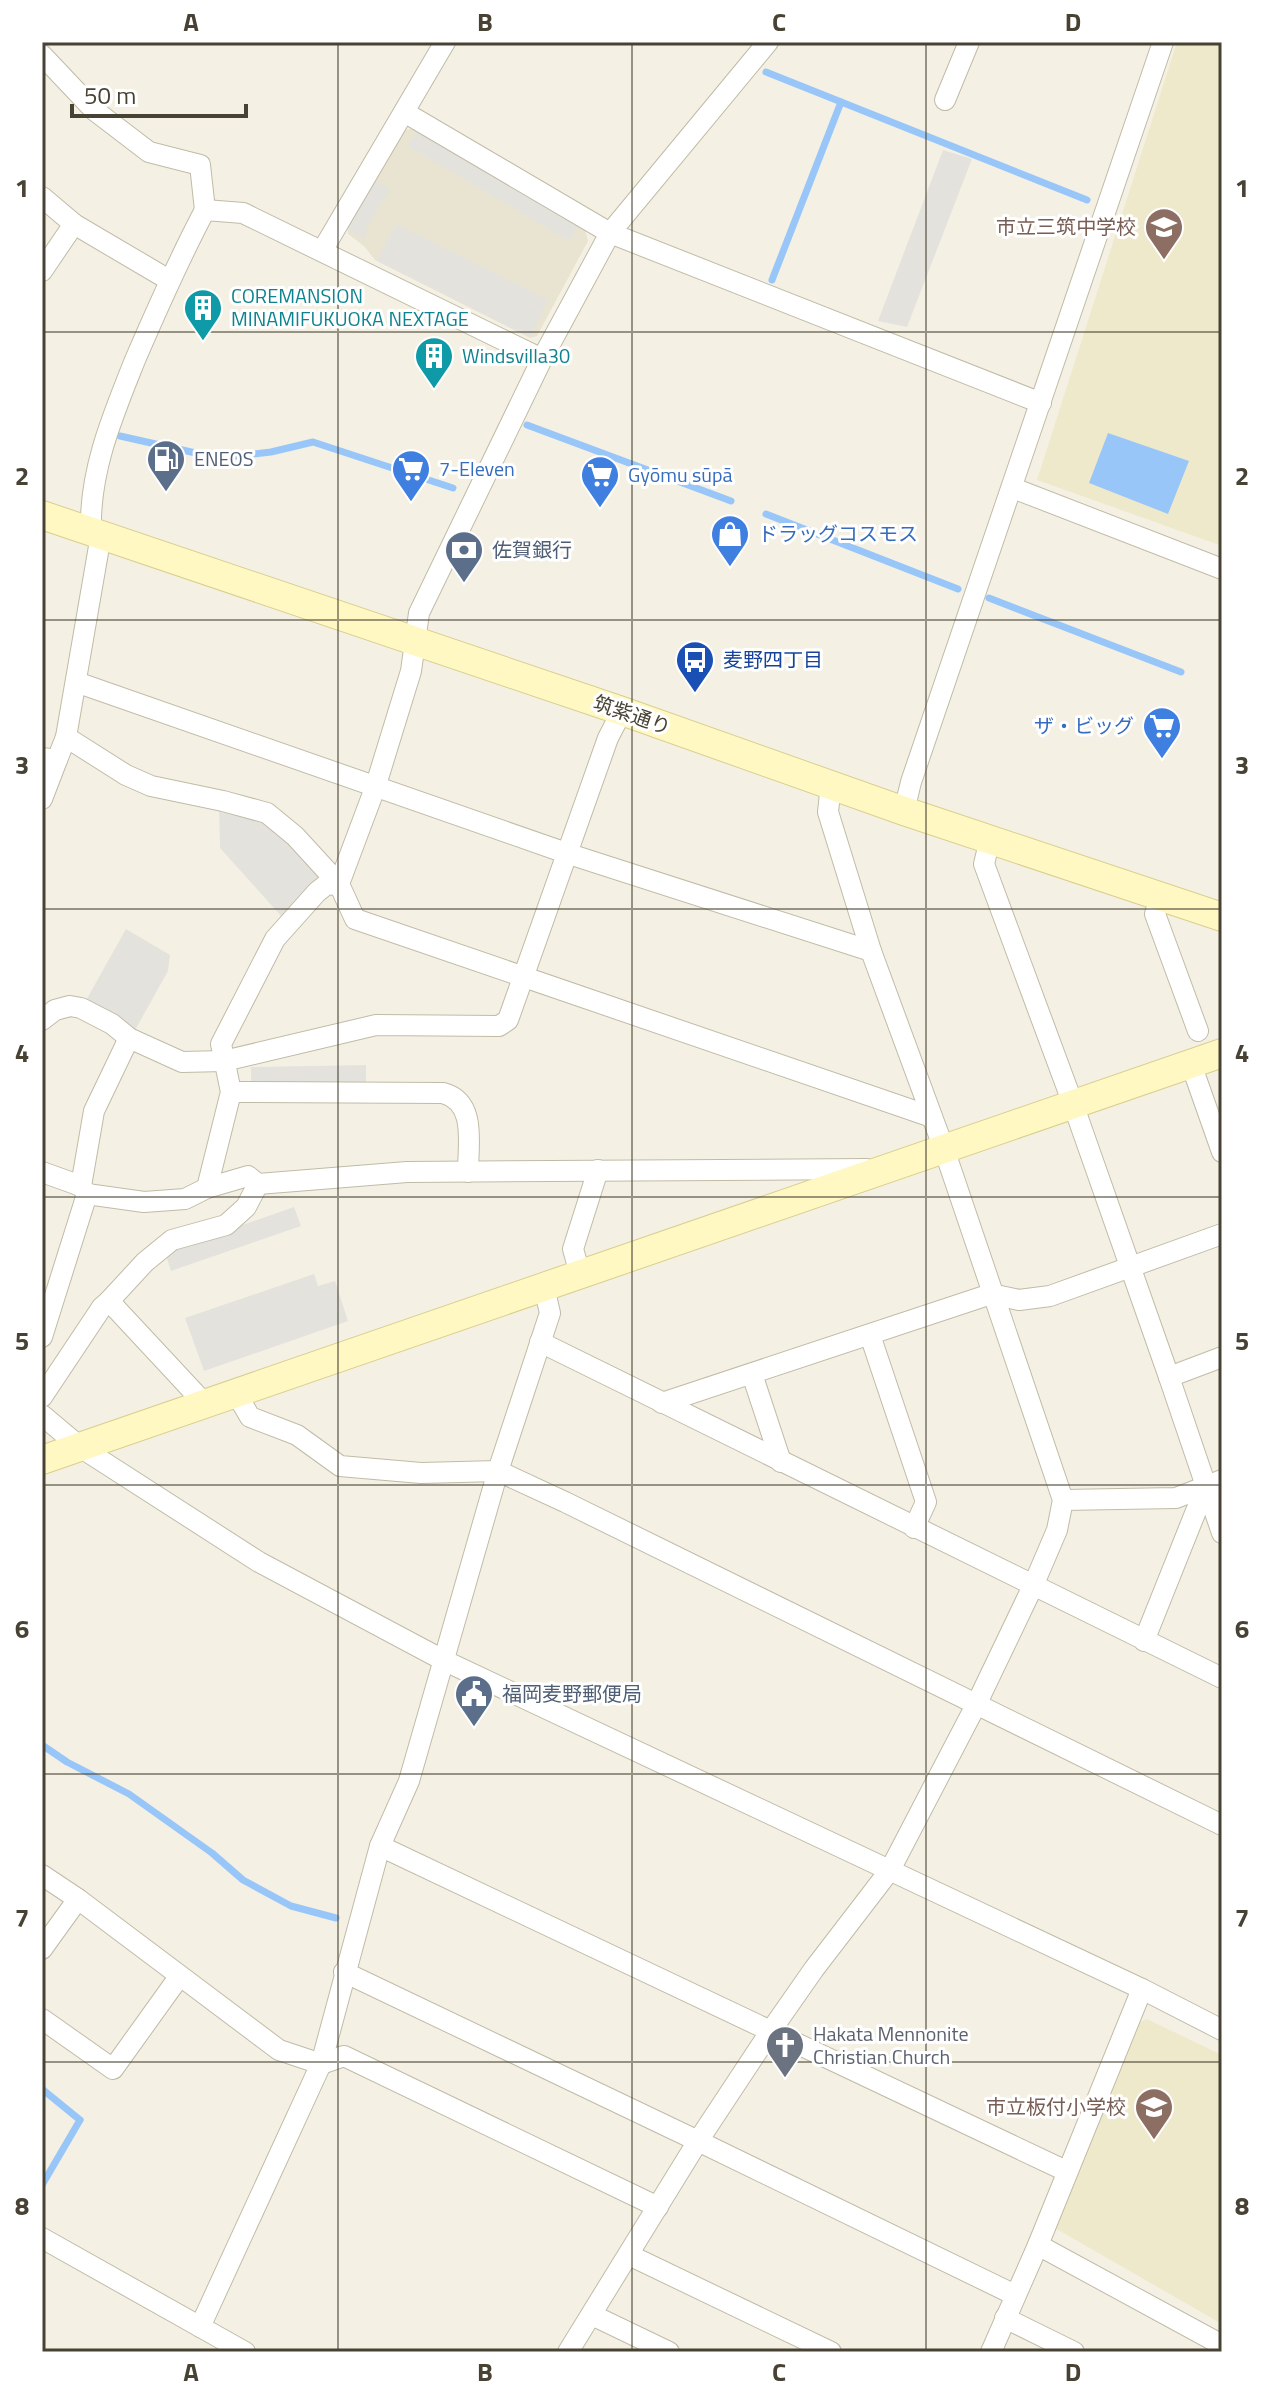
<svg xmlns="http://www.w3.org/2000/svg" width="1264" height="2394" viewBox="0 0 1264 2394" font-family="'Titillium Web','Noto Sans JP',sans-serif">
<style>
.residential{fill:#e9e4d1}
.education{fill:#efe9cc}
.parking{fill:#e4e2dd}
.water{fill:#99c6f9}
.lines{fill:none;stroke-linecap:round;stroke-linejoin:round}
.stream{stroke:#99c6f9;stroke-width:7}
.street-casing{stroke:#c1bba6;stroke-width:22}
.secondary-casing{stroke:#d9cf8e;stroke-width:30}
.street{stroke:#fff;stroke-width:20}
.secondary{stroke:#fff8c3;stroke-width:28}
.grid{fill:none;stroke:#474233;stroke-width:2;stroke-opacity:0.55}
.labels{text-anchor:middle;stroke-width:6;stroke-linejoin:round;paint-order:stroke}
.education-label{font-size:20px;fill:#785e54;stroke:#fff;text-anchor:end}
.culture-label{font-size:20px;fill:#0d838f;stroke:#fff;text-anchor:start}
.service-label{font-size:20px;fill:#4e5e75;stroke:#fff;text-anchor:start}
.shop-label{font-size:20px;fill:#366cbe;stroke:#fff;text-anchor:start}
.transit-label{font-size:20px;fill:#164399;stroke:#fff;text-anchor:start}
.street-label{font-size:20px;fill:#474233;stroke:#fff}
.worship-label{font-size:20px;fill:#5b616d;stroke:#fff;text-anchor:start}
.neatline{fill:none;stroke:#474233;stroke-width:3}
.grid-label{font-size:26px;text-anchor:middle;font-weight:bold;fill:#474233}
</style>
<rect width="100%" height="100%" fill="#f4f1e4"/>
<path class="residential" d="M414,128L585,229L588,241L537,336L530,338L375,260L364,246L348,234V218L396,132Z"/>
<g class="education">
<path d="M1177,42H1222V546L1037,480Z"/>
<path d="M1147,2019L1222,2055V2324L1053,2227L1132,2026Z"/>
</g>
<g class="parking">
<path d="M418,129L579,225L569,241L408,146Z"/>
<path d="M943,150L972,159L907,327L878,321Z"/>
<path d="M374,180L390,190L368,225L364,239L348,229L352,214Z"/>
<path d="M396,224L548,300L530,337L377,261Z"/>
<path d="M219,806L252,816L285,835L306,855L318,877L282,917L220,848Z"/>
<path d="M126,929L170,955L168,971L134,1032L84,1004Z"/>
<path d="M366,1065V1083L251,1085V1067Z"/>
<path d="M294,1207L301,1226L171,1271L165,1252Z"/>
<path d="M314,1274L318,1286L335,1281L348,1321L204,1371L185,1318Z"/>
</g>
<path class="water" d="M1108,433L1189,461L1168,514L1089,483Z"/>
<g class="lines">
<g class="stream">
<path d="M766,72L1087,200"/>
<path d="M772,280L841,102"/>
<path d="M527,425L731,501"/>
<path d="M120,436L218,458L271,452L313,442L453,488"/>
<path d="M766,514L958,589"/>
<path d="M989,598L1181,672"/>
<path d="M42,1745L67,1762L129,1794L212,1853L243,1880L291,1906L336,1918"/>
<path d="M42,2089L80,2120"/>
<path d="M42,2185L80,2120"/>
</g>
<defs>
<g id="street">
<path d="M42,55L94,110L149,152L200,165L205,210"/>
<path d="M945,100L969,42"/>
<path d="M404,112L610,233L1041,403"/>
<path d="M42,197L74,224L169,280"/>
<path d="M322,251L445,42"/>
<path d="M42,271L74,224"/>
<path d="M1013,488L1222,569"/>
<path d="M91,531C89,471 113,415 135,360C157,309 179,259 205,210L243,213L542,359"/>
<path d="M76,682L569,854L871,951"/>
<path d="M66,737L126,775L151,786L223,801L267,813L295,836L339,884L355,919L932,1117"/>
<path d="M42,758L57,760L66,737L101,535"/>
<path d="M42,799L57,760"/>
<path d="M904,811L911,782L1163,42"/>
<path d="M990,839L984,864L1073,1104L1169,1377L1222,1357"/>
<path d="M1161,895L1155,914L1198,1031"/>
<path d="M42,1020L55,1010L70,1006L81,1008L112,1024L129,1038L182,1062L224,1061L376,1025L499,1026L508,1020L608,738L622,711"/>
<path d="M1191,1064L1222,1152"/>
<path d="M231,1092L443,1093C477,1102 468,1144 468,1172"/>
<path d="M42,1172L81,1186"/>
<path d="M207,1188L231,1092L221,1044L275,939L317,892L326,885L339,884L375,788L411,671L419,613L542,359L610,233L768,42"/>
<path d="M87,1194L144,1202L185,1199L207,1188L248,1176L258,1184L407,1172L867,1169"/>
<path d="M580,1274L573,1249L598,1170"/>
<path d="M870,1335L926,1502L914,1528"/>
<path d="M42,1337L87,1194L81,1186L94,1111L129,1038"/>
<path d="M540,1342L1222,1678"/>
<path d="M752,1374L781,1462"/>
<path d="M1169,1377L1222,1533"/>
<path d="M236,1393L250,1417L297,1435L340,1466L421,1473L498,1471L565,1502L1222,1825"/>
<path d="M42,1397L102,1307L109,1301"/>
<path d="M204,1403L109,1301L145,1262L172,1240L226,1225L246,1207L258,1184"/>
<path d="M662,1403L991,1294L1019,1300L1050,1296L1222,1234"/>
<path d="M42,1415L80,1447L259,1562L443,1660L1142,1989L1222,2030"/>
<path d="M1063,1500L1176,1498L1222,1480"/>
<path d="M1144,1641L1206,1486"/>
<path d="M380,1846L1066,2171"/>
<path d="M42,1875L78,1899L279,2050L321,2064L344,2056L658,2207"/>
<path d="M42,1949L78,1899"/>
<path d="M344,1972L698,2141L1015,2295"/>
<path d="M42,2019L113,2069L179,1977"/>
<path d="M42,2238L245,2352"/>
<path d="M1038,2245L1222,2345"/>
<path d="M629,2255L831,2352"/>
<path d="M592,2315L669,2352"/>
<path d="M1005,2318L1074,2352"/>
<path d="M200,2327L321,2064L380,1846L409,1781L498,1471L550,1313L544,1287"/>
<path d="M568,2352L698,2141L770,2032L814,1969L890,1870L976,1705L1033,1586L1057,1530L1063,1500L944,1149L871,951L828,812L831,784"/>
<path d="M991,2352L1038,2245L1142,1989"/>
</g>
<g id="secondary">
<path d="M42,515L622,711L904,811L1222,917"/>
<path d="M42,1460L1222,1053"/>
</g>
</defs>
<use href="#street" class="street-casing"/>
<use href="#secondary" class="secondary-casing"/>
<use href="#street" class="street"/>
<use href="#secondary" class="secondary"/>
</g>
<path class="grid" d="M338,42V2352M632,42V2352M926,42V2352M42,332H1222M42,620H1222M42,909H1222M42,1197H1222M42,1485H1222M42,1774H1222M42,2062H1222"/>
<defs>
<symbol id="school-pin" viewBox="-11 -11 22 30"><path d="M0 17L-7.5 6A9.5 9.5 0 1 1 7.5 6Z" fill="#8d6e63" stroke="#fff"/><path d="M0-5L7-2L0 1L-7-2ZM-4 1L0 2.5L4 1V4Q0 6-4 4Z" fill="#fff"/></symbol>
<symbol id="building-pin" viewBox="-11 -11 22 30"><path d="M0 17L-7.5 6A9.5 9.5 0 1 1 7.5 6Z" fill="#0f9aa8" stroke="#fff"/><path d="M-4-6H4V6H1V3H-1V6H-4ZM-2.5-4.3h1.7v1.8h-1.7ZM.8-4.3h1.7v1.8H.8ZM-2.5-1h1.7V.8h-1.7ZM.8-1h1.7V.8H.8Z" fill="#fff"/></symbol>
<symbol id="fuel-pin" viewBox="-11 -11 22 30"><path d="M0 17L-7.5 6A9.5 9.5 0 1 1 7.5 6Z" fill="#5c6f8a" stroke="#fff"/><path d="M-5.5-6h7V0h2V4h1.3V-2.5L3-4.5l.8-.8L6-3V5H2.5V1h-1V6h-7ZM-4.2-4.7v3.2H.2V-4.7Z" fill="#fff"/></symbol>
<symbol id="supermarket-pin" viewBox="-11 -11 22 30"><path d="M0 17L-7.5 6A9.5 9.5 0 1 1 7.5 6Z" fill="#3f7fe0" stroke="#fff"/><path d="M-6-5.5h2.5l.6 2H6L4.5 2H-2.5L-4.4-4H-6ZM-1.5 3.2a1.3 1.3 0 1 0 .1 0ZM3 3.2a1.3 1.3 0 1 0 .1 0Z" fill="#fff"/></symbol>
<symbol id="shop-pin" viewBox="-11 -11 22 30"><path d="M0 17L-7.5 6A9.5 9.5 0 1 1 7.5 6Z" fill="#3f7fe0" stroke="#fff"/><path d="M-5-2.5h2.3a2.7 3.5 0 0 1 5.4 0H5L5.5 6h-11ZM-1.5-2.5h3a1.5 2.3 0 0 0-3 0Z" fill="#fff"/></symbol>
<symbol id="bank-pin" viewBox="-11 -11 22 30"><path d="M0 17L-7.5 6A9.5 9.5 0 1 1 7.5 6Z" fill="#5c6f8a" stroke="#fff"/><path d="M-6-4H6V4H-6ZM0-2.3a2.3 2.3 0 1 0 0 4.6a2.3 2.3 0 1 0 0-4.6Z" fill="#fff"/></symbol>
<symbol id="bus-pin" viewBox="-11 -11 22 30"><path d="M0 17L-7.5 6A9.5 9.5 0 1 1 7.5 6Z" fill="#1a4fb4" stroke="#fff"/><path d="M-5-6H5V4H4V6H2V4H-2V6H-4V4H-5ZM-3.5-4V0h7V-4ZM-3.5 1.2v1.5H-2V1.2ZM2 1.2v1.5H3.5V1.2Z" fill="#fff"/></symbol>
<symbol id="civic-pin" viewBox="-11 -11 22 30"><path d="M0 17L-7.5 6A9.5 9.5 0 1 1 7.5 6Z" fill="#5c6f8a" stroke="#fff"/><path d="M-.6-6.5H3V-4.5H.6V-3L4-1V1h2V6H-6V1h2V-1L-.6-3ZM-1.2 2.5V6h2.4V2.5Z" fill="#fff"/></symbol>
<symbol id="church-pin" viewBox="-11 -11 22 30"><path d="M0 17L-7.5 6A9.5 9.5 0 1 1 7.5 6Z" fill="#6b7280" stroke="#fff"/><path d="M-1.2-6h2.4v3.5h3.3v2.4h-3.3V6h-2.4V-.1h-3.3v-2.4h3.3Z" fill="#fff"/></symbol>
</defs>
<g fill-rule="evenodd">
<use href="#school-pin" x="1142" y="205" width="44" height="60"/>
<use href="#building-pin" x="181" y="286" width="44" height="60"/>
<use href="#building-pin" x="412" y="334" width="44" height="60"/>
<use href="#fuel-pin" x="144" y="437" width="44" height="60"/>
<use href="#supermarket-pin" x="389" y="447" width="44" height="60"/>
<use href="#supermarket-pin" x="578" y="453" width="44" height="60"/>
<use href="#shop-pin" x="708" y="512" width="44" height="60"/>
<use href="#bank-pin" x="442" y="528" width="44" height="60"/>
<use href="#bus-pin" x="673" y="638" width="44" height="60"/>
<use href="#supermarket-pin" x="1140" y="704" width="44" height="60"/>
<use href="#civic-pin" x="452" y="1672" width="44" height="60"/>
<use href="#church-pin" x="763" y="2023" width="44" height="60"/>
<use href="#school-pin" x="1132" y="2085" width="44" height="60"/>
</g>
<g class="labels">
<g class="education-label">
<text x="1136" y="234">市立三筑中学校</text>
<text x="1126" y="2114">市立板付小学校</text>
</g>
<g class="culture-label">
<text x="231" y="303">COREMANSION<tspan x="231" dy="23">MINAMIFUKUOKA NEXTAGE</tspan></text>
<text x="462" y="363">Windsvilla30</text>
</g>
<g class="service-label">
<text x="194" y="466">ENEOS</text>
<text x="492" y="557">佐賀銀行</text>
<text x="502" y="1701">福岡麦野郵便局</text>
</g>
<g class="shop-label">
<text x="439" y="476">7-Eleven</text>
<text x="628" y="482">Gyōmu sūpā</text>
<text x="758" y="541">ドラッグコスモス</text>
<text x="1134" y="733" text-anchor="end">ザ・ビッグ</text>
</g>
<g class="transit-label">
<text x="723" y="667">麦野四丁目</text>
</g>
<g class="street-label">
<text transform="translate(632 715) rotate(19)" y="7">筑紫通り</text>
</g>
<g class="worship-label">
<text x="813" y="2041">Hakata Mennonite<tspan x="813" dy="23">Christian Church</tspan></text>
</g>
</g>
<rect width="1264" height="2394" fill="none" stroke="#ffffff" stroke-width="88"/>
<path d="M72 104v12h174v-12" fill="none" stroke="#474233" stroke-width="4"/>
<text x="84" y="104" font-size="24" fill="#474233" stroke="#ffffff" stroke-width="6" paint-order="stroke">50 m</text>
<rect x="44" y="44" width="1176" height="2306" class="neatline"/>
<g class="grid-label">
<text x="191" y="31">A</text>
<text x="485" y="31">B</text>
<text x="779" y="31">C</text>
<text x="1073" y="31">D</text>
<text x="22" y="197">1</text>
<text x="1242" y="197">1</text>
<text x="22" y="485">2</text>
<text x="1242" y="485">2</text>
<text x="22" y="774">3</text>
<text x="1242" y="774">3</text>
<text x="22" y="1062">4</text>
<text x="1242" y="1062">4</text>
<text x="22" y="1350">5</text>
<text x="1242" y="1350">5</text>
<text x="22" y="1638">6</text>
<text x="1242" y="1638">6</text>
<text x="22" y="1927">7</text>
<text x="1242" y="1927">7</text>
<text x="22" y="2215">8</text>
<text x="1242" y="2215">8</text>
<text x="191" y="2381">A</text>
<text x="485" y="2381">B</text>
<text x="779" y="2381">C</text>
<text x="1073" y="2381">D</text>
</g>
</svg>
